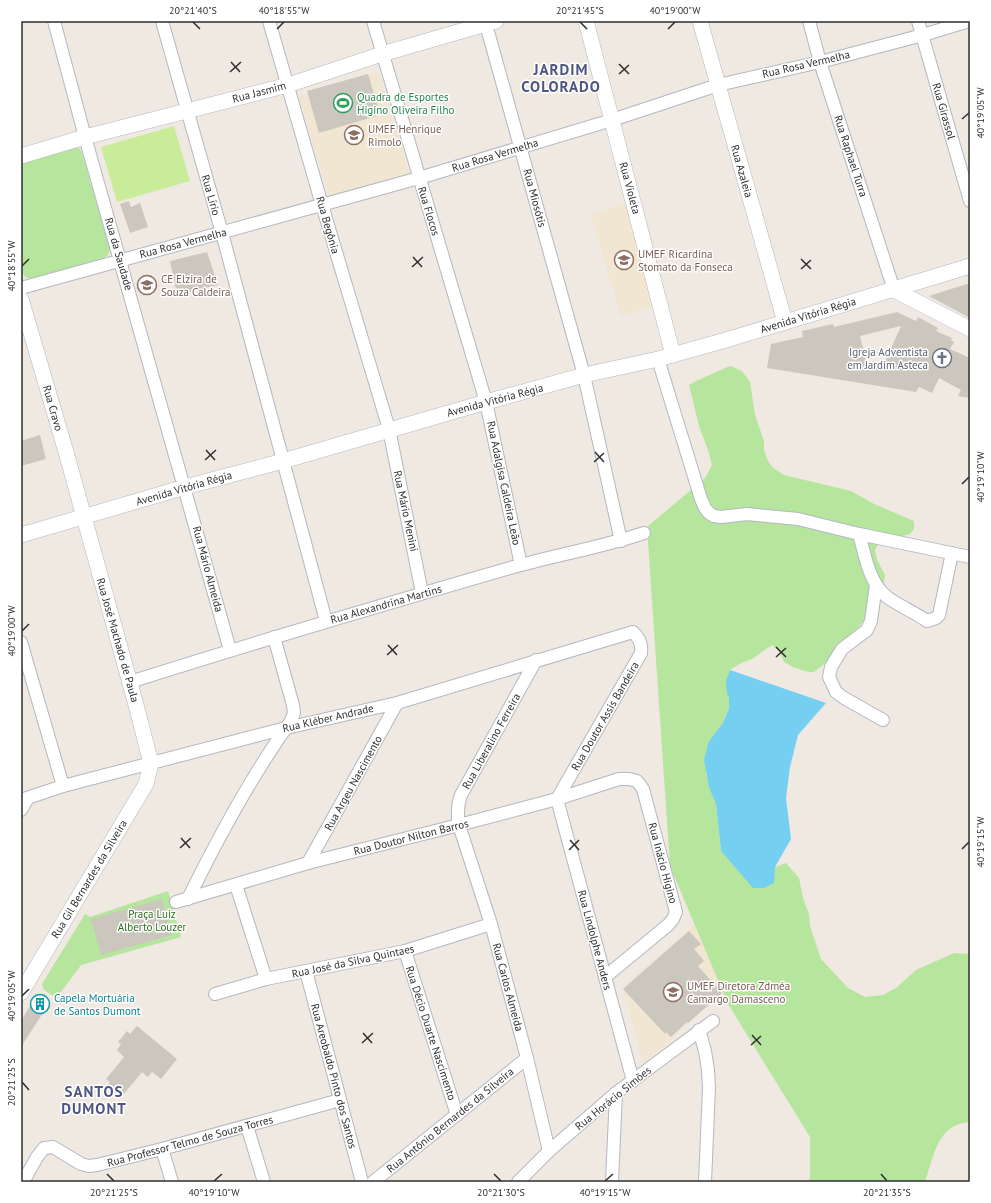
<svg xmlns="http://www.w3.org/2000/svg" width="991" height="1203" viewBox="0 0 991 1203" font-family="'PT Sans',sans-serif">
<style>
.education{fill:#f0e6d1}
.green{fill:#b6e59e}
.pitch{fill:#c9ec9a}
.water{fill:#75cff0}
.building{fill:#cbc7bf;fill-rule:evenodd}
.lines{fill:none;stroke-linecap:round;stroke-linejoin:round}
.minor-casing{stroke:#b4b7c1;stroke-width:14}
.tertiary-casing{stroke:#b4b7c1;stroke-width:16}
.minor{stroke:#fff;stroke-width:12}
.tertiary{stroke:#fff;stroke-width:15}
.ticks{fill:none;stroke:#2e2e2e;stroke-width:1.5}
.labels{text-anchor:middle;stroke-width:3;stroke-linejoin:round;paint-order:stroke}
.street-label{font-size:11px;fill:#2e2e2e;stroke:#fff}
.leisure-label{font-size:11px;fill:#27864d;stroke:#fff;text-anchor:start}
.education-label{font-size:11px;fill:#785e54;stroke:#fff;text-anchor:start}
.worship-label{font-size:11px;fill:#5b616d;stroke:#fff;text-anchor:end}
.park-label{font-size:11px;fill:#2c6e1b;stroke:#fff}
.culture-label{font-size:11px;fill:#0d838f;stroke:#fff;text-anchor:start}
.district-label{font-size:15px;font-weight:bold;letter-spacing:1px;fill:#4d5680;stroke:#fff}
.neatline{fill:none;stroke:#2e2e2e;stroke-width:1.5}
.ticks-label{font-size:10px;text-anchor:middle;fill:#2e2e2e}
</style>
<rect width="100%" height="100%" fill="#efe9e1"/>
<g class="education">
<path d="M379,72L409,174L329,197L299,96Z"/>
<path d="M628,203L658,305L621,316L591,214Z"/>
<path d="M696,923L722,993L644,1063L643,1062L623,988L624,986Z"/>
</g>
<g class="green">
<path d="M76,147L80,149L82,153L110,250L108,255L104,258L31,279L25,277L21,270V163Z"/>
<path d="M730,366L742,371L750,382L755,415L764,441V450L768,461L773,468L784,475L851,491L874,504L914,521V529L910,534L879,542L875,550L877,560L885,575L882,599L853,634L824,664L814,672H808L793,667L784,662L780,652L772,645L752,659L741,663L730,670L729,709L723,723L709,741L706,774L716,804L721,851L735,866L773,883L775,867L786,863L799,878L803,898L809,914L810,926L821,959L848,988L865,997L883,995L896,988L916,970L954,953L970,954V1122C937,1124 934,1156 925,1182H809L810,1176V1137L728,1004L670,866L647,527L705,478L712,465L708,450L699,426L689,385L694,382Z"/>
<path d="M168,891L181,937L81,965L58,996H53L44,990L42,984L85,914L90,917Z"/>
</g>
<path class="pitch" d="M174,126L190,181L117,202L101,147Z"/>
<path class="water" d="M730,670L826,703L798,735L790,767L786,798L791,839L775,867L774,883L764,888H753L721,851L716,804L709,787L704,760L709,741L723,723L729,709V697L727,694L726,681Z"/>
<g class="building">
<path d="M368,74L380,115L319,133L307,91Z"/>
<path d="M129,201L131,207L140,203L148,227L130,233L120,204Z"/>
<path d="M207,252L218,285L177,295L170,261Z"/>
<path d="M970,283V318L929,296Z"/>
<path d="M897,312L916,321L918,317L938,328L936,331L952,338L951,340L954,342L950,349L970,358V398L958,396L961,390L939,378L932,393L919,387L916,392L767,368L771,344L803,337L802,331L833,324L834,327ZM901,326L882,369L866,361L860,336Z"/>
<path d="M40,435L46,459L21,466V441Z"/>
<path d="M162,899L172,935L101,955L91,919Z"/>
<path d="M689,931L701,944L694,949L704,961L698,966L722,993L688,1023L687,1022L671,1037L666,1032L665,1034L623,989Z"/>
<path d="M37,994L50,1002L21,1047V1021Z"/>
<path d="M137,1026L177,1059L161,1079L152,1072L148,1077L142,1072L124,1094L119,1090L115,1094L106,1087L110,1082L106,1079L124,1057L117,1050L121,1044L118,1042L127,1031L130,1034Z"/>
</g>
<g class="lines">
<defs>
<g id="minor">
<path d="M54,21L85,137L230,650"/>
<path d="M162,21L222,233L326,621"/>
<path d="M269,21L322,205L389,429L422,593"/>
<path d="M373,21L486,402L521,565"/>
<path d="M485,21L584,375L621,541"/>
<path d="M809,21L820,62L894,290"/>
<path d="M918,21L970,201"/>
<path d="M21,288L419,178L612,120L718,85L820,62L923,35L969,21"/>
<path d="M658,359L701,499L705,508L709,513L714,516L721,517L747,514L798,519L859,534L970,557"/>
<path d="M859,534C865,555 869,583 887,597C899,606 914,612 927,621L936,618L939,615L952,553"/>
<path d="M876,585L871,621L867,630L842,649L831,667L829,677L836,692L844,698L883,720"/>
<path d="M21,642L63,786"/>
<path d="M536,660L461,795C457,806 457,814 459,825L491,924L527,1058L549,1151"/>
<path d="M130,682C256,642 382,605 510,568C554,555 600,548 644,533"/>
<path d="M557,799L633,1081"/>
<path d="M21,800L63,786L286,728L397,703L633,632C640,639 642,644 641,653L557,799"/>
<path d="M21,810L28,798"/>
<path d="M308,863L397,703"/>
<path d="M236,885L266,979"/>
<path d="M188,899C218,838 251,776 291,721L294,713L293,705L274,637"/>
<path d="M176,902L308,863L459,825L557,799L619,779H629L637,781L643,789L676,912L673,919L668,925L605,977"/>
<path d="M405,951L457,1115"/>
<path d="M306,971L362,1182"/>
<path d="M215,994L266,979L405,951L491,924"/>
<path d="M699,1030L705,1051L708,1070L709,1088L705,1182"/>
<path d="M247,1126L264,1182"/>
<path d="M162,1149L172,1182"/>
<path d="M23,1182L37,1157L44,1148L53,1147L81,1164L89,1166L97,1165L162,1149L340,1100"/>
<path d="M373,1182L527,1058"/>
<path d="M518,1182L549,1151L616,1093L713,1021"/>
<path d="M612,1182L616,1093"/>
</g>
<g id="tertiary">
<path d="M586,21L673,355"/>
<path d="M700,21L785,322"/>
<path d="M21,156L85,137L288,85L382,54L496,21"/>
<path d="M894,290L970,329"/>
<path d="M21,299L66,452L136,705L151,763L146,784L21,993"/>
<path d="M21,535L185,487L283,461L486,402L584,375L658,359L726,340L970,266"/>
</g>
</defs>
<use href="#minor" class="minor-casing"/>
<use href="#tertiary" class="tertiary-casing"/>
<use href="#minor" class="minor"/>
<use href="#tertiary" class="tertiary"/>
</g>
<path class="ticks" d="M193,22L200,29M580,22L587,29M277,29L284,22M668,29L675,22M231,62L240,72M619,64L629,74M230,72L241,62M619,74L629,65M962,119L969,113M413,257L422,267M801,259L811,269M22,266L29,259M412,267L423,257M801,269L811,260M206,450L215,460M595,452L604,462M205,460L216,450M594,462L604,453M962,484L969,477M22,631L29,624M388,645L397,655M776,647L786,657M387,655L398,645M776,657L786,648M181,838L190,848M570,840L579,850M180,848L191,838M962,849L969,842M569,850L579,840M22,996L29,989M363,1033L372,1043M752,1035L761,1045M362,1043L373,1033M751,1045L761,1036M22,1082L29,1090M107,1174L114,1181M494,1174L501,1181M881,1174L887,1181M214,1181L222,1174M605,1181L613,1174"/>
<defs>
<symbol id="stadium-ring" viewBox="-11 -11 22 22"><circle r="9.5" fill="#fff" stroke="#2e9e5b" stroke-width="1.5"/><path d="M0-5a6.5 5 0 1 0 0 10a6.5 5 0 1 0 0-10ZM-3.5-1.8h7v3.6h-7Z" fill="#2e9e5b"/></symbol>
<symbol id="school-ring" viewBox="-11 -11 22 22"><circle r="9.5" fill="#fff" stroke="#8d6e63" stroke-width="1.5"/><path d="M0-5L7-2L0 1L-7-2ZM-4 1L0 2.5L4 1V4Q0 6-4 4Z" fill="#8d6e63"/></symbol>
<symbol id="church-ring" viewBox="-11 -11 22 22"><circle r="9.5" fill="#fff" stroke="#6b7280" stroke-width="1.5"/><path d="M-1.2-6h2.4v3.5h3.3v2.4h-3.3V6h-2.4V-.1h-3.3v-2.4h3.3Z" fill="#6b7280"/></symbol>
<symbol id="building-ring" viewBox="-11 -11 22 22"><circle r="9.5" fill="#fff" stroke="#0f9aa8" stroke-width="1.5"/><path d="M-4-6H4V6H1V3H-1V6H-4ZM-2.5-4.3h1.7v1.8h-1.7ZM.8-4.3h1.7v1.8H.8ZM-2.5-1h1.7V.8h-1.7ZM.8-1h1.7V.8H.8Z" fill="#0f9aa8"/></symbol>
</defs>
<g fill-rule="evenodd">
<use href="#stadium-ring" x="332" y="92" width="22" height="22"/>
<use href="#school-ring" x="343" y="124" width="22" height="22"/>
<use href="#school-ring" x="613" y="249" width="22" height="22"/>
<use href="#school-ring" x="136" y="274" width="22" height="22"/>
<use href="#church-ring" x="931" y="347" width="22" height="22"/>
<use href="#school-ring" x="662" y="981" width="22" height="22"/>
<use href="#building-ring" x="29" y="993" width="22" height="22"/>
</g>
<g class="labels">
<g class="street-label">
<text transform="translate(806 64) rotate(-13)" y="4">Rua Rosa Vermelha</text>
<text transform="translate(259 92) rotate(-15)" y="4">Rua Jasmim</text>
<text transform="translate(944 111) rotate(74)" y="4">Rua Girassol</text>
<text transform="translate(495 155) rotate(-17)" y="4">Rua Rosa Vermelha</text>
<text transform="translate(851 156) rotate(72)" y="4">Rua Raphael Turra</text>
<text transform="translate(742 171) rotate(74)" y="4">Rua Azaleia</text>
<text transform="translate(630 188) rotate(75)" y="4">Rua Violeta</text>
<text transform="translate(211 195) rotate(74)" y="4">Rua Lírio</text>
<text transform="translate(535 198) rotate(75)" y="4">Rua Miosótis</text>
<text transform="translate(429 211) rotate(73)" y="4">Rua Flocos</text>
<text transform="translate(328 225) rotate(74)" y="4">Rua Begônia</text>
<text transform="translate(183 243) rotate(-15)" y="4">Rua Rosa Vermelha</text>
<text transform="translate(119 254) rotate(74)" y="4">Rua da Saudade</text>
<text transform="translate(808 315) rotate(-17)" y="4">Avenida Vitória Régia</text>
<text transform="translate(495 400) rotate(-15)" y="4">Avenida Vitória Régia</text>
<text transform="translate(53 408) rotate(74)" y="4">Rua Cravo</text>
<text transform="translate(504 483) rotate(78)" y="4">Rua Adalgisa Caldeira Leão</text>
<text transform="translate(184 488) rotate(-16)" y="4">Avenida Vitória Régia</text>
<text transform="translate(406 511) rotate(78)" y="4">Rua Mário Menini</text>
<text transform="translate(208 569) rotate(75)" y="4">Rua Mário Almeida</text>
<text transform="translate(386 604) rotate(-16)" y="4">Rua Alexandrina Martins</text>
<text transform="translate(118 640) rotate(74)" y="4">Rua José Machado de Paula</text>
<text transform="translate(605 716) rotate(-60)" y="4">Rua Doutor Assis Bandeira</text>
<text transform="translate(328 718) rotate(-13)" y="4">Rua Kléber Andrade</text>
<text transform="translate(491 741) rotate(-61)" y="4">Rua Liberalino Ferreira</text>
<text transform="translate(353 783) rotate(-61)" y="4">Rua Argeu Nascimento</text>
<text transform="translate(411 837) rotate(-14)" y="4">Rua Doutor Nilton Barros</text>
<text transform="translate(663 863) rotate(75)" y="4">Rua Inácio Higino</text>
<text transform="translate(89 879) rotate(-59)" y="4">Rua Gil Bernardes da Silveira</text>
<text transform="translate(595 940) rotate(75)" y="4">Rua Lindolphe Anders</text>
<text transform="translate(353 961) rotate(-12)" y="4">Rua José da Silva Quintaes</text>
<text transform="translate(508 987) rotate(75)" y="4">Rua Carlos Almeida</text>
<text transform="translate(431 1033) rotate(72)" y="4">Rua Décio Duarte Nascimento</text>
<text transform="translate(334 1076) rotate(75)" y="4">Rua Areobaldo Pinto dos Santos</text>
<text transform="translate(613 1098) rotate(-39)" y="4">Rua Horácio Simões</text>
<text transform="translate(450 1120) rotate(-39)" y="4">Rua Antônio Bernardes da Silveira</text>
<text transform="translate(190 1141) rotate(-15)" y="4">Rua Professor Telmo de Souza Torres</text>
</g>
<g class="leisure-label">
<text x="357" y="101">Quadra de Esportes<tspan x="357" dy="13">Higino Oliveira Filho</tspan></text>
</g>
<g class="education-label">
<text x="368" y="133">UMEF Henrique<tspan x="368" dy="13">Rimolo</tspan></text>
<text x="638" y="258">UMEF Ricardina<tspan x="638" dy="13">Stomato da Fonseca</tspan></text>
<text x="161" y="283">CE Elzira de<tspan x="161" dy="13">Souza Caldeira</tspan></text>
<text x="687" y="990">UMEF Diretora Zdméa<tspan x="687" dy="13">Camargo Damasceno</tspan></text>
</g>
<g class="worship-label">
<text x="928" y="356">Igreja Adventista<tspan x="928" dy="13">em Jardim Asteca</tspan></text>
</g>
<g class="park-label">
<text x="152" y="918">Praça Luiz<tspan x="152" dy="13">Alberto Louzer</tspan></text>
</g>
<g class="culture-label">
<text x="54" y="1002">Capela Mortuária<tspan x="54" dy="13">de Santos Dumont</tspan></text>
</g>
<g class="district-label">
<text x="561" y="75">JARDIM<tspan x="561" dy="17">COLORADO</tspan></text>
<text x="94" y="1097">SANTOS<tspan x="94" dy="17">DUMONT</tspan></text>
</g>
</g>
<rect width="991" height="1203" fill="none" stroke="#ffffff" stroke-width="44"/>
<rect x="22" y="22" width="947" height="1159" class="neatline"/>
<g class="ticks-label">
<text x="193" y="14">20°21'40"S</text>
<text x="284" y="14">40°18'55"W</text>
<text x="580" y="14">20°21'45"S</text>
<text x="675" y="14">40°19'00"W</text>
<text transform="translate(980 113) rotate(-90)" y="4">40°19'05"W</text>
<text transform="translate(11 266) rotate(-90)" y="4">40°18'55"W</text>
<text transform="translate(980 477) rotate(-90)" y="4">40°19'10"W</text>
<text transform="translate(11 631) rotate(-90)" y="4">40°19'00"W</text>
<text transform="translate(980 842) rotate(-90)" y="4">40°19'15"W</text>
<text transform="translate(11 996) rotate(-90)" y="4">40°19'05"W</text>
<text transform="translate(11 1082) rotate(-90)" y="4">20°21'25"S</text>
<text x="114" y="1196">20°21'25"S</text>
<text x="214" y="1196">40°19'10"W</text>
<text x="501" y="1196">20°21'30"S</text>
<text x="605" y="1196">40°19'15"W</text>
<text x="887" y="1196">20°21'35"S</text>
</g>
</svg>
